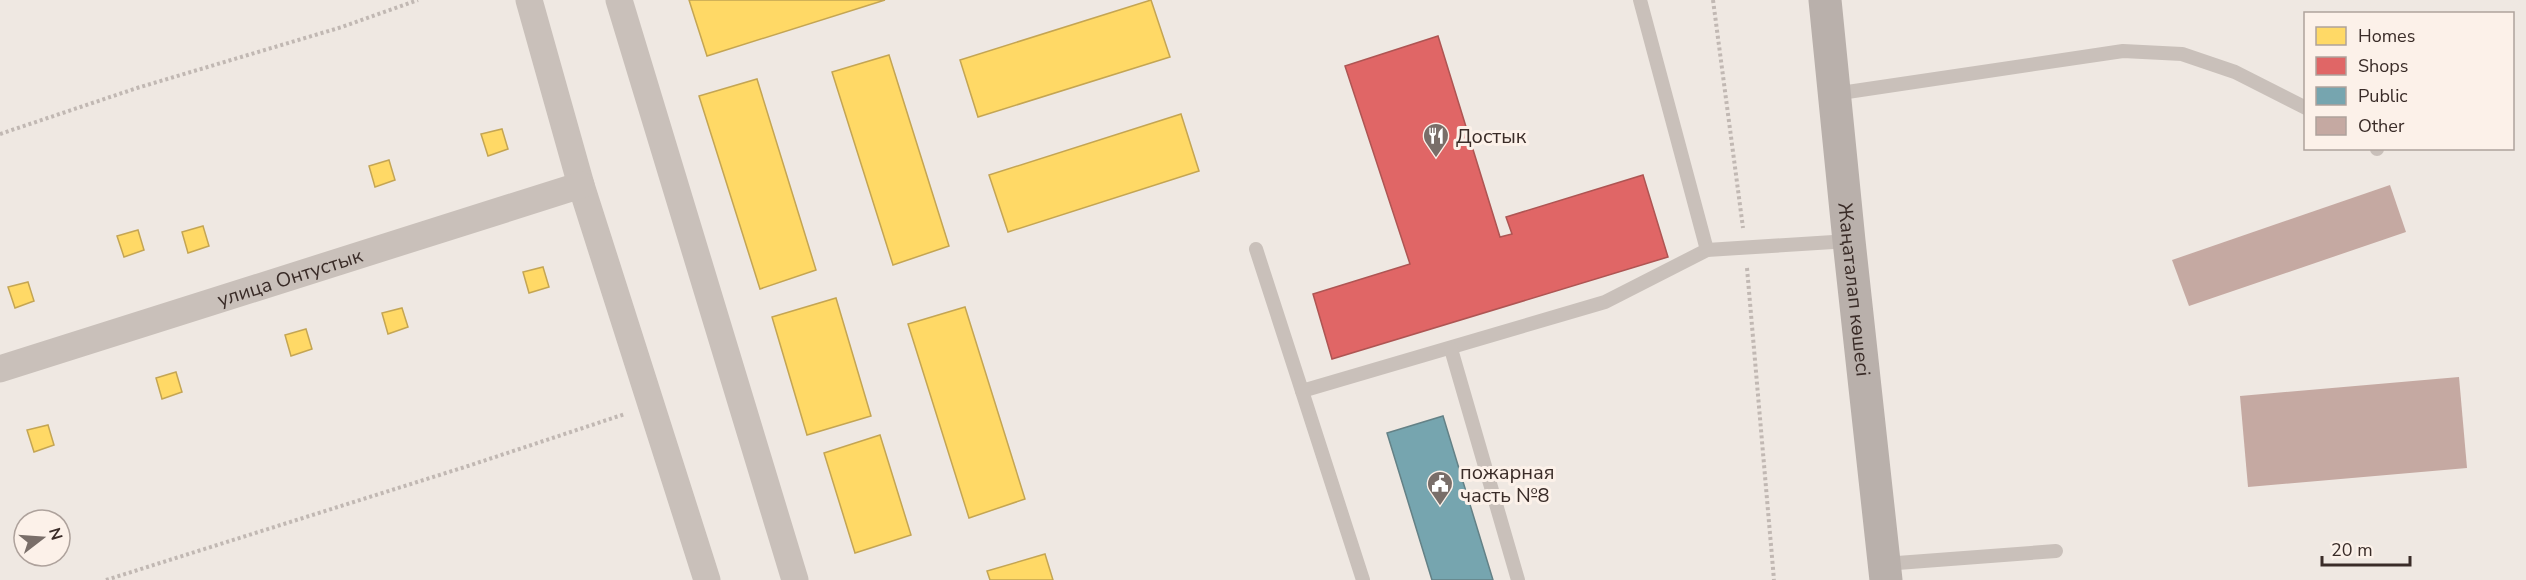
<svg xmlns="http://www.w3.org/2000/svg" width="2526" height="580" viewBox="0 0 2526 580" font-family="'Nunito Sans',sans-serif">
<style>
.homes{fill:#ffd966;stroke:#c4a553;stroke-width:1.5}
.shops{fill:#e06666;stroke:#ae5553;stroke-width:1.5}
.public{fill:#76a5af;stroke:#648186;stroke-width:1.5}
.building{fill:#c5a9a2}
.lines{fill:none;stroke-linecap:round;stroke-linejoin:round}
.path{stroke:#c1b8b3;stroke-width:4;stroke-dasharray:3 3;stroke-linecap:butt}
.service{stroke:#c9c0ba;stroke-width:14}
.minor{stroke:#c9c0ba;stroke-width:27}
.secondary{stroke:#b9b0ab;stroke-width:33}
.labels{text-anchor:middle;stroke-width:6;stroke-linejoin:round;paint-order:stroke}
.poi-label{font-size:20px;fill:#3a2c28;stroke:#fcf1e9;text-anchor:start}
.street-label{font-size:20px;fill:#3a2c28;stroke:#fcf1e9}
</style>
<rect width="100%" height="100%" fill="#efe8e2"/>
<g class="homes">
<path d="M689,0H885L707,56Z"/>
<path d="M1151,0L1170,57L978,117L960,60Z"/>
<path d="M889,55L949,246L893,265L832,72Z"/>
<path d="M757,79L816,270L760,289L699,96Z"/>
<path d="M1181,114L1199,171L1008,232L989,175Z"/>
<path d="M502,129L508,149L488,156L481,134Z"/>
<path d="M389,160L395,180L375,187L369,166Z"/>
<path d="M203,226L209,246L188,253L182,232Z"/>
<path d="M138,230L144,250L124,257L117,236Z"/>
<path d="M543,267L549,287L529,293L523,272Z"/>
<path d="M28,282L34,301L15,308L8,287Z"/>
<path d="M836,298L871,416L807,435L772,317Z"/>
<path d="M965,307L1025,499L969,518L908,324Z"/>
<path d="M402,308L408,327L388,334L382,313Z"/>
<path d="M306,329L312,349L291,356L285,335Z"/>
<path d="M176,372L182,392L162,399L156,378Z"/>
<path d="M48,425L54,445L34,452L27,430Z"/>
<path d="M880,435L911,535L855,553L824,453Z"/>
<path d="M1045,554L1053,580H990L987,571Z"/>
</g>
<path class="shops" d="M1438,36L1500,237L1512,234L1506,217L1643,175L1668,257L1332,359L1313,294L1410,264L1345,66Z"/>
<path class="public" d="M1443,416L1493,580H1432L1387,433Z"/>
<g class="building">
<path d="M2390,185L2406,232L2189,306L2172,260Z"/>
<path d="M2459,377L2467,468L2248,487L2240,396Z"/>
</g>
<g class="lines">
<g class="path">
<path d="M1713,0L1743,228"/>
<path d="M0,134L137,88L342,27L418,0"/>
<path d="M1747,268L1774,580"/>
<path d="M106,580L468,466L625,414"/>
</g>
<g class="service">
<path d="M1640,0L1707,250"/>
<path d="M1834,94L2123,51L2182,54L2235,72L2306,108"/>
<path d="M2377,148V149"/>
<path d="M1256,249L1302,391L1605,302L1707,250L1849,241"/>
<path d="M1451,349L1518,580"/>
<path d="M1302,391L1363,580"/>
<path d="M1884,564L2056,551"/>
</g>
<g class="minor">
<path d="M529,0L581,185L707,580"/>
<path d="M619,0L795,580"/>
<path id="s1" d="M0,369L581,185"/>
</g>
<path class="secondary" id="s2" d="M1825,0L1849,241L1886,580"/>
</g>
<defs>
<symbol id="restaurant-pin" viewBox="-11 -11 22 30"><path d="M0 17L-7.5 6A9.5 9.5 0 1 1 7.5 6Z" fill="#796e69" stroke="#fcf1e9"/><path d="M-5-6h1v4h1v-4h1v4h1v-4h1v5L-1.5 .5V6h-2V.5L-5-1ZM5-6V6H3V1.5H1.5Q1.5-4 5-6Z" fill="#fff"/></symbol>
<symbol id="civic-pin" viewBox="-11 -11 22 30"><path d="M0 17L-7.5 6A9.5 9.5 0 1 1 7.5 6Z" fill="#796e69" stroke="#fcf1e9"/><path d="M-.6-6.5H3V-4.5H.6V-3L4-1V1h2V6H-6V1h2V-1L-.6-3ZM-1.2 2.5V6h2.4V2.5Z" fill="#fff"/></symbol>
</defs>
<g fill-rule="evenodd">
<use href="#restaurant-pin" x="1421" y="121" width="30" height="40"/>
<use href="#civic-pin" x="1425" y="469" width="30" height="40"/>
</g>
<g class="labels">
<g class="poi-label">
<text x="1456" y="143">Достык</text>
<text x="1460" y="479">пожарная<tspan x="1460" dy="23">часть №8</tspan></text>
</g>
<g class="street-label">
<text dy="7" stroke="none"><textPath href="#s1" startOffset="304">улица Онтустык</textPath></text>
<text dy="7" stroke="none"><textPath href="#s2" startOffset="291">Жаңаталап көшесі</textPath></text>
</g>
</g>
<rect x="2304" y="12" width="210" height="138" fill="#fcf1e9" stroke="#aea29c" stroke-width="1.5"/>
<rect x="2316" y="27" width="30" height="18" fill="#ffd966" stroke="#aea29c" stroke-width="1.5"/>
<text x="2358" y="42" font-size="18" fill="#3a2c28">Homes</text>
<rect x="2316" y="57" width="30" height="18" fill="#e06666" stroke="#aea29c" stroke-width="1.5"/>
<text x="2358" y="72" font-size="18" fill="#3a2c28">Shops</text>
<rect x="2316" y="87" width="30" height="18" fill="#76a5af" stroke="#aea29c" stroke-width="1.5"/>
<text x="2358" y="102" font-size="18" fill="#3a2c28">Public</text>
<rect x="2316" y="117" width="30" height="18" fill="#c5a9a2" stroke="#aea29c" stroke-width="1.5"/>
<text x="2358" y="132" font-size="18" fill="#3a2c28">Other</text>
<g transform="translate(42 538) rotate(73)"><circle r="28" fill="#fcf1e9" stroke="#aea29c" stroke-width="1.5"/>
<path d="M0-4.5L10 22L0 15L-10 22Z" fill="#796e69"/>
<text y="-9" font-size="16" font-weight="bold" text-anchor="middle" fill="#3a2c28">N</text>
</g>
<path d="M2322 556v9h88v-9" fill="none" stroke="#3a2c28" stroke-width="3"/>
<text x="2331" y="556" font-size="18" fill="#3a2c28" stroke="#fcf1e9" stroke-width="4.5" paint-order="stroke">20 m</text>
</svg>
